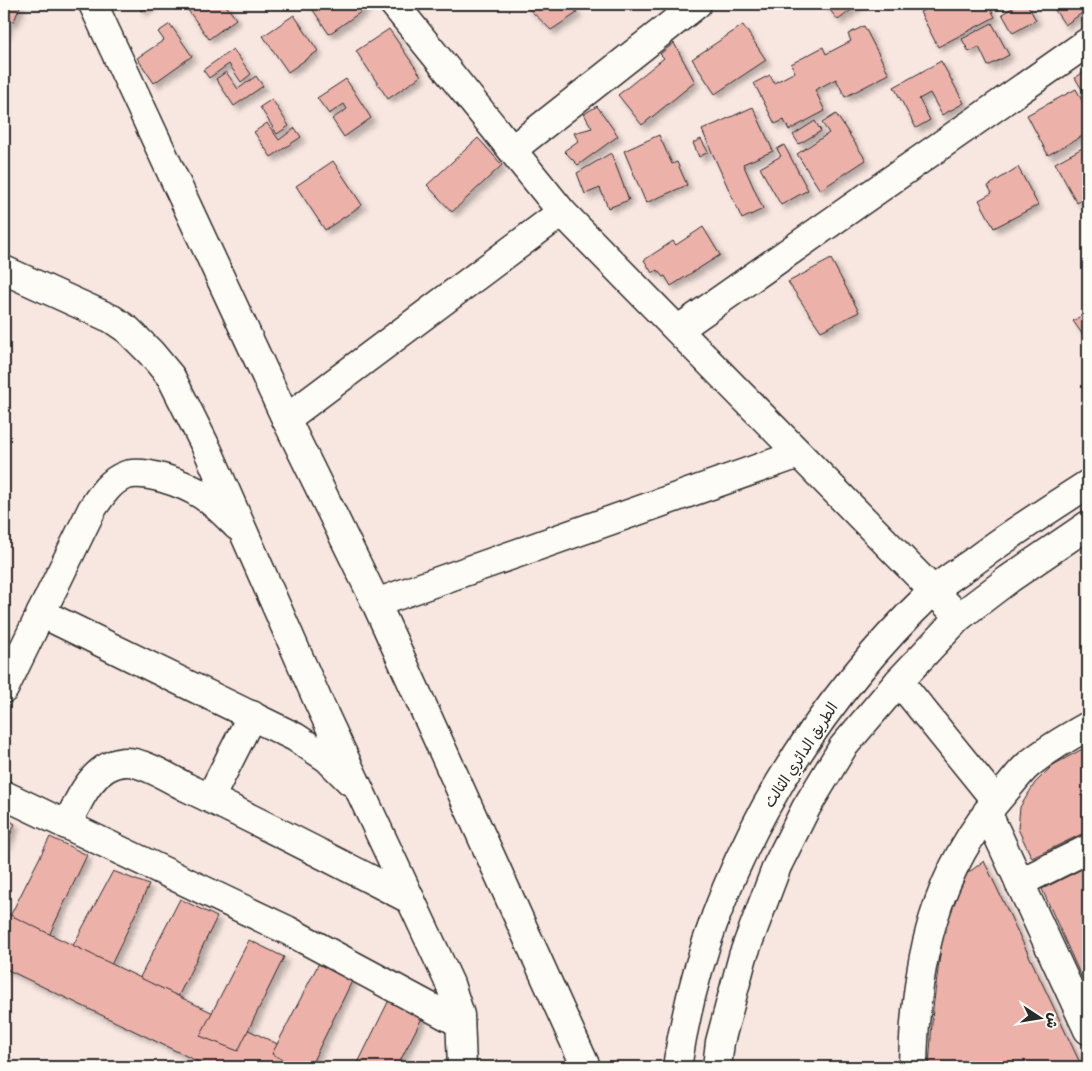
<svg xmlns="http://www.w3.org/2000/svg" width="1092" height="1071" viewBox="0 0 1092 1071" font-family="Delius,'Playpen Sans Arabic',sans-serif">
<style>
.building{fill:#ecb1a9;stroke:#2b2b2b;filter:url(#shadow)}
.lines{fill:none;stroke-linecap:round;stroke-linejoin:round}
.minor-casing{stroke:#2b2b2b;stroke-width:31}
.major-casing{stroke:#2b2b2b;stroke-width:31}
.minor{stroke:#fdfcf7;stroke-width:28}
.major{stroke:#fdfcf7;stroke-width:28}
.labels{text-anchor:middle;stroke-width:4;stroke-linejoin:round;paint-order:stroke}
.street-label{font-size:15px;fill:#2b2b2b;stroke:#fdfcf7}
</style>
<defs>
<filter id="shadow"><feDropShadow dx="4.5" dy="4.5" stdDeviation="2.5" flood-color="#0004"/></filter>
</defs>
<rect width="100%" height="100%" fill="#f8e6e0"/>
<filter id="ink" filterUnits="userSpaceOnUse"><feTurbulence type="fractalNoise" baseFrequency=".02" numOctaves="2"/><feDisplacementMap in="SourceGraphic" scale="10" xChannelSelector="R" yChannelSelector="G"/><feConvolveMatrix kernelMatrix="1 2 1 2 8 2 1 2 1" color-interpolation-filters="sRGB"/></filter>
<g filter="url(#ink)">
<g class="building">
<path d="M4,4H21L14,21L10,20L4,36Z"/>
<path d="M138,4H154L141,11Z"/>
<path d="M188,4H204L206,6L209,4H225L236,19L209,39L185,6Z"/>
<path d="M309,4H362L365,9L329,34Z"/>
<path d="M524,4H570L577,13L551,30Z"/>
<path d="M825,4H859L838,20Z"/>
<path d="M936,4H988L995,17L938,47L920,12Z"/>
<path d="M1019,4H1027L1036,20L1013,33L1002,14Z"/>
<path d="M1051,4H1088V9L1065,25Z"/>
<path d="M294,15L318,51L288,72L263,36Z"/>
<path d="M992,23L1009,55L988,66L979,47L969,52L962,39Z"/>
<path d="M170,24L192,56L154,83L137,58L164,40L158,32Z"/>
<path d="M743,25L766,60L715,94L692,59Z"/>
<path d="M864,26L889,74L845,97L836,79L815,90L825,111L789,130L784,120L775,124L754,83L770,75L774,83L795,72L791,64L823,47L826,54L851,41L848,34Z"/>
<path d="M389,29L421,76L388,99L356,51Z"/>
<path d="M674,43L695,82L642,125L618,95L664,58L660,54Z"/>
<path d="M233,49L251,74L241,82L229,64L209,78L203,70Z"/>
<path d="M941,61L964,103L942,115L930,93L919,99L930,120L916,128L894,87Z"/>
<path d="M1088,69V99L1075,78Z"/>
<path d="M226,72L238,89L256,76L263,86L234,106L216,79Z"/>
<path d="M346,79L371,118L344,137L332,119L347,109L344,104L329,114L317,98Z"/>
<path d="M1076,89L1088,112V133L1048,155L1027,115Z"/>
<path d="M272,99L289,126L277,134L260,107Z"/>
<path d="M597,106L618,136L578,165L564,151L578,141L574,133L592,128L584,114Z"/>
<path d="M753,107L773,151L743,164L763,209L742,219L702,130Z"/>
<path d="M836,114L866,160L820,190L797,154L829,133L822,123Z"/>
<path d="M815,121L821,131L799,144L793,135Z"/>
<path d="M267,123L279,140L295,128L301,137L271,157L254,132Z"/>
<path d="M659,135L672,164L677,162L687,185L646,203L624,151Z"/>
<path d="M478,138L502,165L452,212L427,185Z"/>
<path d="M701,139L708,152L699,157L693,143Z"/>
<path d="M784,145L808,190L781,205L760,168L781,156L777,149Z"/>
<path d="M1088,145V196L1077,203L1055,163Z"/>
<path d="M611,153L629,200L608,208L600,188L585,194L577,173Z"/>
<path d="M333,161L362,205L325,230L296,186Z"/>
<path d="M1018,167L1038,205L994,228L979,200L992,193L988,186Z"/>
<path d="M703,227L720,255L671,286L665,276L663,277L657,270L652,273L644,260L673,241L676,245Z"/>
<path d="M831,259L859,312L821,331L788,282Z"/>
<path d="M1088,311V342L1073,321Z"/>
<path d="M1088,746V831L1032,858L1018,829L1020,807L1035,783L1053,765Z"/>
<path d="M4,817L15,824L4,848Z"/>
<path d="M50,837L87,855L44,946L4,928Z"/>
<path d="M984,861L1082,1067H929L933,1008L945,917L965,875Z"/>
<path d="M1088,866V992L1042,889Z"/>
<path d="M113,871L149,885L102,984L62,966Z"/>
<path d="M180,899L217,917L172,1009L133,991Z"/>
<path d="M4,912L325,1067H209L4,968Z"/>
<path d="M249,940L284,957L238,1051L200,1036Z"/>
<path d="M320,961L353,979L310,1067H297L272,1054Z"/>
<path d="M391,996L424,1014L397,1067H356Z"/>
</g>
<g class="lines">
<defs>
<g id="minor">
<path d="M93,4L286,419L376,603L586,1067"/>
<path d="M394,4L562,212L959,617"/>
<path d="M513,149L697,4"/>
<path d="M4,270L112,319L128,330L151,353L171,377L208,451L318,701L450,984L460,1015L462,1067"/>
<path d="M679,329L1088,42"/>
<path d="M286,419L562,212"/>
<path d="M376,603L799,454"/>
<path d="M41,613L295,737L327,758L350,781"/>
<path d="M899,681L996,801"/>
<path d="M4,689L92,509C100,497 110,481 124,476C143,468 185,484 202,495C215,503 226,515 237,526"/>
<path d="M4,795L287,930L460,1023"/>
<path d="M210,798L252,715"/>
<path d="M987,812L1088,1030"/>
<path d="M67,825C78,801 94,762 127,762C143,762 171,779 186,787C262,823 337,862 411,900"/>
<path d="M1019,883L1088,849"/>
<path d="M913,1067C915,962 934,871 1005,791C1013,782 1020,772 1028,765C1046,750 1068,737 1088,726"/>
</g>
<g id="major">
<path d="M677,1067C705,882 799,720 933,591C945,580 960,571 973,562C1010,534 1049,509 1088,484"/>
<path d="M717,1067L720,1042L743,956L777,866L806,808L843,747L899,681L959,617L1009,579L1088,525"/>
</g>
</defs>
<use href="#minor" class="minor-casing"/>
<use href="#major" class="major-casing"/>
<use href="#minor" class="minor"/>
<use href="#major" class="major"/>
</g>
</g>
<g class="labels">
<g class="street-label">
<text transform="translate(801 755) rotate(-57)" y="5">الطريق الدائري الثالث</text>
</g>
</g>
<rect width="1092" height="1071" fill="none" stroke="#fdfcf7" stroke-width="20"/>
<rect x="10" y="10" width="1072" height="1051" fill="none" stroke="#2b2b2b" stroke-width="2" filter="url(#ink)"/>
<g transform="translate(1040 1018) rotate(102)" stroke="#fdfcf7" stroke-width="4" paint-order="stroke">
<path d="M0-4L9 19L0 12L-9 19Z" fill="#2b2b2b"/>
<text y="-8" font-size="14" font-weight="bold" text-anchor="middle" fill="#2b2b2b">ش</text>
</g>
</svg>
